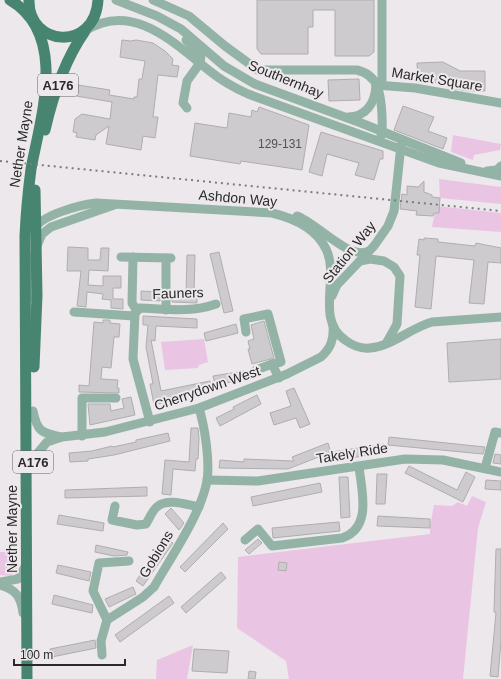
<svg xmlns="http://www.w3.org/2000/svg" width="501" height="679" viewBox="0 0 501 679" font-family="Arial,sans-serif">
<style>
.green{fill:#eac5e3}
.building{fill:#cecbce;stroke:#b0adb0}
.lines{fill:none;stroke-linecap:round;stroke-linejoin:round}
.minor{stroke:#94b3a7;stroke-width:9}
.major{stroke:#488570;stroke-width:11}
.rail{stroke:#7d7b7d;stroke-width:2;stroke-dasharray:2 4;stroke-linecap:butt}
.labels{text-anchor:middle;stroke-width:4;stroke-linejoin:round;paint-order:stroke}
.number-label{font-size:12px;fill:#535253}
.shield{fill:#ece8eb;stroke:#646264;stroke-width:1}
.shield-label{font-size:13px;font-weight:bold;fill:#2a292a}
.street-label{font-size:14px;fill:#2a292a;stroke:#ece8eb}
</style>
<rect width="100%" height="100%" fill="#ece8eb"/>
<g class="green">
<path d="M453,135L501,144L500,150L474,155L473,160L451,152Z"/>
<path d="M439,179L501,187V204L440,198Z"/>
<path d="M436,206L501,213V232L432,227Z"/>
<path d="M204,339L208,362L199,365L198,368L165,370L161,342Z"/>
<path d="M472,496L486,502L478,528L463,679H289L286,661L237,628L238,557L430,534V526L434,505L452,506L458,502L467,506Z"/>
<path d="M0,552H18L17,569L11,576L0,575Z"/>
<path d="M193,645L187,679H156L157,660Z"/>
</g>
<g class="building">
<path d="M257,0H374V52L369,56H335V10H313V27H308V54H261L257,49Z"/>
<path d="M122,40L131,41L136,40L153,43L165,51L173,59L172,65L179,66L177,77L158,75L153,117H158L155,138L143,136L141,150L106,144L109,126L96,135L95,140L76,137L77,133L73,132L75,119L82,114L110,119L112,102L76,96L78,85L110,90L109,95L134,99V97H137L139,79H142L145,61L120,57Z"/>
<path d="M443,62L460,71H485V91H469L450,88L442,83L418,82L417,63Z"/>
<path d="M359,79L360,100L329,101L328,80Z"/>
<path d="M403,106L434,117L428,131L447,138L443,149L394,130Z"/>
<path d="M259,107L309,125L302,170L241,161L240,164L190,156L195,123L227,128L229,113L251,117L252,110L257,112Z"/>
<path d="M321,132L383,151V159H380L374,180L355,175L359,163L327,154L322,176L309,172Z"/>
<path d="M424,181V192L432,195V197L440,198L439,213H434L433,216L416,215L417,211L400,209L402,194L407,195V186L418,187Z"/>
<path d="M424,238L438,239V242L475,246L476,243L501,248V263L488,262L484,304L469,303L474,260L436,256L431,309L415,307L420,255H417L419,239L424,240Z"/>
<path d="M68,247L88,248V260H100L101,248H109L108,271L89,270L88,285L103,286V276H121V288H113V299H123V309L111,308V300L102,299L103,294L87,292L86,307L77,306L81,271H67Z"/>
<path d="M219,252L233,311L224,313L210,254Z"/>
<path d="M187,255H195L194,295H197V303L172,302V294L186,295Z"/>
<path d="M141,291L160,292V301L141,300Z"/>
<path d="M143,316L197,319V328L156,326L155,341L151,340L161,391L210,381L212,389L162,399L163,403L154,405L150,384H153L146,347L148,325H143Z"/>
<path d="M103,320H110V323L120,324L119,337H114L111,368L102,367L101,379L118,380L117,388H119V393L79,392V385L89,386L94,322L103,323Z"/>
<path d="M264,321L274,358L252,364L248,349H250L248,341L254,339L251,325Z"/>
<path d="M236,324L238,333L206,341L204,333Z"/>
<path d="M501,339V379L449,382L447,343Z"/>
<path d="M244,371L246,379L215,385L213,376Z"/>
<path d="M294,388L310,424L300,428L296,418L274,425L270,413L291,406L286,391Z"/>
<path d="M257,395L261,404L220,426L216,418L234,409L233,407Z"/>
<path d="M131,397L135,415L90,425L88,404H110L111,411L124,408L122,399Z"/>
<path d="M191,428H198L199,438L198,459H196L195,471L173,469L171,495L162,494L165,460L189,462Z"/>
<path d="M168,433L170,441L114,455L88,459V461L70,462L69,453L92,451L112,446L113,447L136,442V440Z"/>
<path d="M389,437L485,447L483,454L388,445Z"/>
<path d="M328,443L331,452L288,469L219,468L220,460L244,462V459L294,461L292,457Z"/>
<path d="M384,444L385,452L334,461L332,452Z"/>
<path d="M495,454L501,455V464L493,463Z"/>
<path d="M409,466L457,490L466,472L475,477L463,502L405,473Z"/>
<path d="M377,474H387L385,504H376Z"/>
<path d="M339,477H348L350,517L341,518Z"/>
<path d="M486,480L501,481V490L485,489Z"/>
<path d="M320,483L322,492L253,506L251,497Z"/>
<path d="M147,487V496L65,498V490Z"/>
<path d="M171,508L184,523L179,530L165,514Z"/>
<path d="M59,515L104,523L103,531L57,524Z"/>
<path d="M378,516L430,519V528L377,526Z"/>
<path d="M339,522L340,531L273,538L272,528Z"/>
<path d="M223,523L228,529L185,572L180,567Z"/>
<path d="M166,538L173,543L143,586L136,581Z"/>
<path d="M258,539L262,543L249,554L245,550Z"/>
<path d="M96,545L128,552L127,555L114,556L95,552Z"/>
<path d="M496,549H501V641L498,677L490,676L496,613L494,612Z"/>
<path d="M279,562L287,563L286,571L278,570Z"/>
<path d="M58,565L91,572L89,581L56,573Z"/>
<path d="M221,572L226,578L186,613L181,607Z"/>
<path d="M133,587L136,594L109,607L105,599Z"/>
<path d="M54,595L93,605L92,613L52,604Z"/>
<path d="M169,596L174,603L120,642L115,635Z"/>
<path d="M95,640L96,648L52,657L50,649Z"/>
<path d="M194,649L229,651L227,673L192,671Z"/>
<path d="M249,671L256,672L255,679H248Z"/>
</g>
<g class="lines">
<g class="minor">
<path d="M116,0L157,16L181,29L224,66L255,84L361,123L461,163"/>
<path d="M153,0L189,16L225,46L258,70H357C379,75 381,95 382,115C382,122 383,129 381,136"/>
<path d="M85,31C133,0 175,44 211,72C222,81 235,88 248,94L439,163L501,176"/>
<path d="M186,40L201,56L200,63L187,81L183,103L187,108"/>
<path d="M376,85L415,88L501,103"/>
<path d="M376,85L382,80V0"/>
<path d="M348,117C366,117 375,103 376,86"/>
<path d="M487,171L497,170L501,166"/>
<path d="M297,216C317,223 349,261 369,251"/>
<path d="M34,230C40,215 80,205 96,203L272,213C293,218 316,228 326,249C340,277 315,319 345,340C353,346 361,349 370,348C393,346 410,328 432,322L501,317"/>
<path d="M37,246L42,234L51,227L114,205"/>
<path d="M121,257L171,258"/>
<path d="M133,257L132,303L137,311"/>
<path d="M360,261L370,259L384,261L394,267L400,276L397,324L387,342"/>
<path d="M332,296L337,285L374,246L388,226L394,211L401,145"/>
<path d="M29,297L31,285V256"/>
<path d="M166,310V258"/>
<path d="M74,312L134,316"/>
<path d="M246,332L244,319L268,314L281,362L272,364"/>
<path d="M256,370L272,364L279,378"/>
<path d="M33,411C37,431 41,433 61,437"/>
<path d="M150,422L133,359L135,313L140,308C166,309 191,313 216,304"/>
<path d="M82,436V398H116"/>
<path d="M33,462L36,455L47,442L62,437L105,432L199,408L287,374L321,357C331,348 334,339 333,326"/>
<path d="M485,468L495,432L501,433"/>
<path d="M207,480L258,481L405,459L443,460L501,472"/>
<path d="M115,506L112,520L137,525L146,524C149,519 153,509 158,506C169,498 187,505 199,507"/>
<path d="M245,540L258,529L272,546L342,538C372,528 362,492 359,467"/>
<path d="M0,582L18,579L26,565"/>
<path d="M0,585C16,589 21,597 23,613"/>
<path d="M107,620L143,597L154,587C171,557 201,514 207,481C210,461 205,428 199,408"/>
<path d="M102,655L101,641L107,620L93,591L99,563L129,561"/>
</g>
<g class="major">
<path d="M10,0C68,34 41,116 31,169C28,192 26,214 25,236L27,679"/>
<path d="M29,0C28,47 95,52 98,0"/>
<path d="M45,130C53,95 64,61 85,31"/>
<path d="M34,367L37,295L35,190"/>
</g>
<path class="rail" d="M0,161L501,211"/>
</g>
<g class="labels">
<g class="number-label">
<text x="280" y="148">129-131</text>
</g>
<g class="shield">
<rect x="38" y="74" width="40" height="22" rx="3"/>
<rect x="13" y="451" width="40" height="22" rx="3"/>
</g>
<g class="shield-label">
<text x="58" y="90">A176</text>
<text x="33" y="467">A176</text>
</g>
<g class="street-label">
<text transform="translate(286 79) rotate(22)" y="5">Southernhay</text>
<text transform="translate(437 79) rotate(9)" y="5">Market Square</text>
<text transform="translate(21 144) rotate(-81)" y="5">Nether Mayne</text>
<text transform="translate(238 198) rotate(5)" y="5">Ashdon Way</text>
<text transform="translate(349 252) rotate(-51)" y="5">Station Way</text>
<text transform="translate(178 293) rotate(-2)" y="5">Fauners</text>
<text transform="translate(207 388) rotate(-19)" y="5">Cherrydown West</text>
<text transform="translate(352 453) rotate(-9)" y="5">Takely Ride</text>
<text transform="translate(12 529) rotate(-90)" y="5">Nether Mayne</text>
<text transform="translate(156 554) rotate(-59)" y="5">Gobions</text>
</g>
</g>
<path d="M14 659v6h111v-6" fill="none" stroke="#2a292a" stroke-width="2"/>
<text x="20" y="659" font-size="12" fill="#2a292a" stroke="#ece8eb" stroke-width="3" paint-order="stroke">100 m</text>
</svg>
